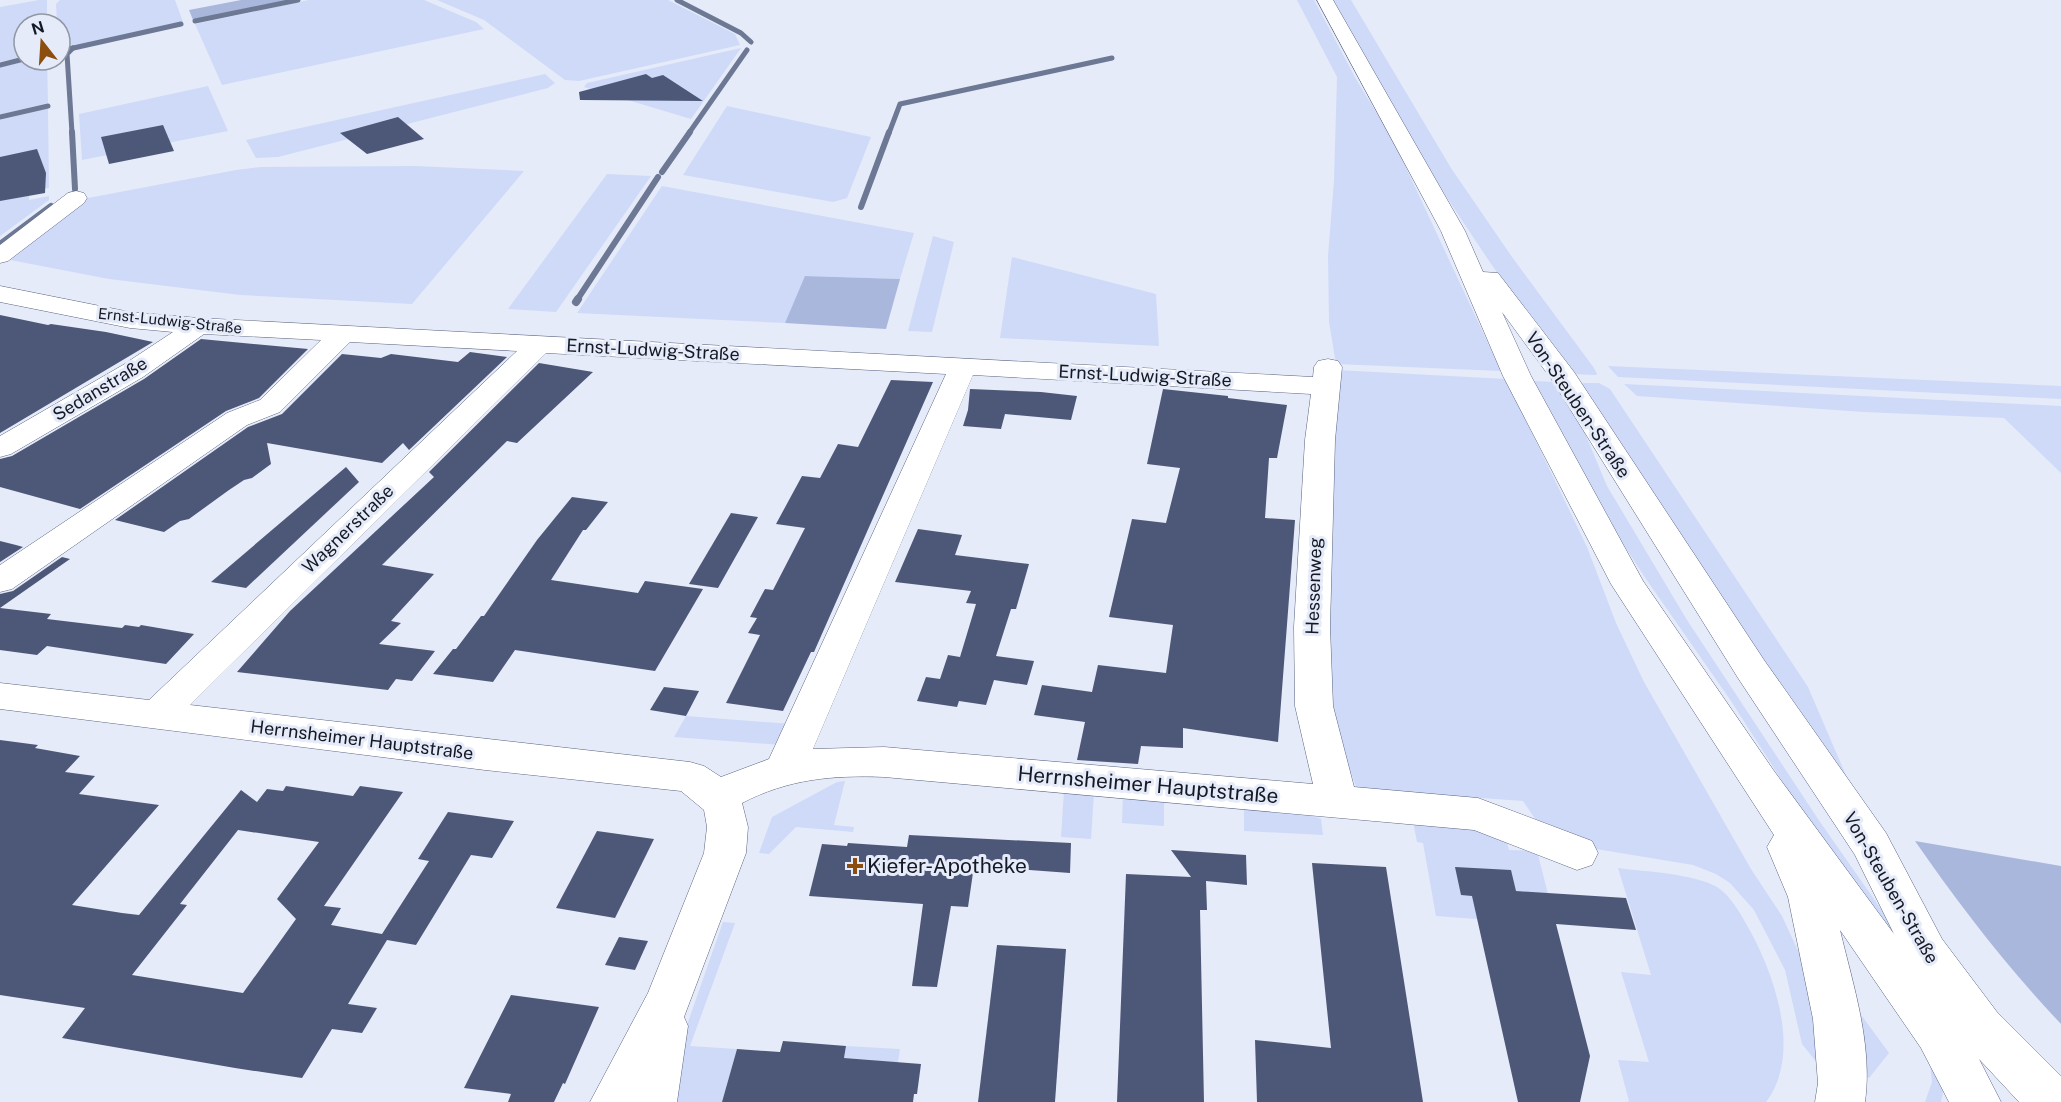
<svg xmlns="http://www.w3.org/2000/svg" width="2061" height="1102" viewBox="0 0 2061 1102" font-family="'Public Sans',sans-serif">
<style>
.green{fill:#cedaf8}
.forest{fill:#aab7dc}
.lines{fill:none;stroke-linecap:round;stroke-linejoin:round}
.stream-far2{stroke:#6d7894;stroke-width:5}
.stream-far1{stroke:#6d7894;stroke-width:6}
.stream{stroke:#6d7894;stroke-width:8}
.building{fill:#4d5878;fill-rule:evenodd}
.minor-casing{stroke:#5a6481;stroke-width:1}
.minor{fill:#fff;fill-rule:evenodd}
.poi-dot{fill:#8b4e0f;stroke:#e6ebf9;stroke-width:2}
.labels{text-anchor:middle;stroke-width:6;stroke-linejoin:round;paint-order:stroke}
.far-street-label{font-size:15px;fill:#151925;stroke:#e6ebf9}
.street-label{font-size:18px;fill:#151925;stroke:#e6ebf9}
.near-street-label{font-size:21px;fill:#151925;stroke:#e6ebf9}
.near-poi-label{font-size:21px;fill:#151925;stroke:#e6ebf9;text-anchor:start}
</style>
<rect width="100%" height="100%" fill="#e6ebf9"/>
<g class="green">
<path d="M39,0H47V24H24V57L0,62V7Z"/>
<path d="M60,0H175L183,22L60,49V24H57L56,4Z"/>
<path d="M309,0H424L476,22L484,29L222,85L195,24Z"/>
<path d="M437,0H668L735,34L740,45L579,81L565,80L484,20Z"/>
<path d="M1297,0H1314L1356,79L1394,142L1501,371L1336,364L1329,322L1328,256L1334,180L1337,77Z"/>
<path d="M1332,0H1351L1451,168L1512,257L1594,368L1597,374L1596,375L1568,374L1487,258L1428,169Z"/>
<path d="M741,48L691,119L584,87L587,83Z"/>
<path d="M31,60H47L48,103L0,115V67Z"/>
<path d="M545,74L555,83L548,88L278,157L256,158L246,140Z"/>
<path d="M208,86L228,131L82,160L79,114Z"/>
<path d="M727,106L871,137L847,198L833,202L683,175Z"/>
<path d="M48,108L49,188L29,191V200L49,196V200L0,236V120Z"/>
<path d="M415,166L524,171L412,304L240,295L109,279L5,259L80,201L88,198L236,170L261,167Z"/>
<path d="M607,174L651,176L556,312L508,309Z"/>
<path d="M662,186L914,233L900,279L806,276L785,323L577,313Z"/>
<path d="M933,236L954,242L932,332L908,331Z"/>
<path d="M1012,257L1156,294L1159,346L1000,338Z"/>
<path d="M1608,366L2061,386V399L1618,377Z"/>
<path d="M1337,370L1506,379L1587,547L1616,623L1644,682L1751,869L1782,916L1811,979L1818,1064L1802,1044L1785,970L1754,910L1730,883L1716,874L1693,865L1590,848L1538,823L1523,801L1357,789L1325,704Z"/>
<path d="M1534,381L1555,382L1581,424L1607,486L1687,620L1818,819L1955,1015L1832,859L1731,701L1646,579L1622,542Z"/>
<path d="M1574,383H1599L1610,389L1808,687L1867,824Z"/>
<path d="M1624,384L2061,406V473L2004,418L1864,412L1637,396Z"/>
<path d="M686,716L792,724L782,745L674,737Z"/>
<path d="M845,781L834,825L854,827L853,832L796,827L769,854L759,853L772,817L837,782Z"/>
<path d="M1064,791L1094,793L1091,839L1061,837Z"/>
<path d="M1123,794L1164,797V826L1122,823Z"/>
<path d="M1244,801L1310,815L1321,819L1323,835L1244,831Z"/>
<path d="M1413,822L1503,828L1509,850L1537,851L1556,925L1436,916L1423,843L1417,842Z"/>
<path d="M1618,868C1646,872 1692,873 1717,887C1731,896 1740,913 1748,927C1774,973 1803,1054 1766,1102H1627L1629,1101L1618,1060L1649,1062L1621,972L1651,975Z"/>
<path d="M723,922L735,923L690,1046L737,1049L722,1102H669L680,1045Z"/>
<path d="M1859,1012L1889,1053L1869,1078L1866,1077Z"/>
<path d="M846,1046L900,1049L892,1102L872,1060L844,1058Z"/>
<path d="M1930,1063L1944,1086L1941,1102H1925L1932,1082Z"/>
</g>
<g class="forest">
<path d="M241,0H289L193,20L189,10Z"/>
<path d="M805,276L900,279L886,329L785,323Z"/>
<path d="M1915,841L2061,866V1024C2007,967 1960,906 1915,841Z"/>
</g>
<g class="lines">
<g class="stream-far2">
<path d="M677,0L741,33L751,42"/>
<path d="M195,21L298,0"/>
<path d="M60,51L181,24"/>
<path d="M0,65L24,59"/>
<path d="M0,117L48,106"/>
<path d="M72,133L67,54L73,48"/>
<path d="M689,133L747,50"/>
<path d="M889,133L900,104L1112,58"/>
</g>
<g class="stream-far1">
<path d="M72,132L75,189"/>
<path d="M662,172L690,132"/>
<path d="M861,207L889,132"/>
<path d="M0,244L51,206"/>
<path d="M577,300L658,177"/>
</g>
<path class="stream" d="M576,302L578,299"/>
</g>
<g class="building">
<path d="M646,74L652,78L663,75L703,101L580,100L579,92Z"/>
<path d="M398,117L424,139L367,154L340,133Z"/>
<path d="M163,125L174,151L109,164L101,137Z"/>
<path d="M37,149L46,173L45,193L0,201V157Z"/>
<path d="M0,315L48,325L51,324L106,332L153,342L0,433Z"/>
<path d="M201,339L308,349L259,398L226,411L80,509L0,487V459L12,456L144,379Z"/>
<path d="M470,352L507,357L409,450L403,443L382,463L267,443L271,464L252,478L244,480L229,490L189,519L180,521L164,532L115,520L248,427L282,414L342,354L381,358L391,354L458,362Z"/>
<path d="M539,363L593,372L517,443L507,441L382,565L434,574L391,621L401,623L379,644L435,651L412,681L396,679L388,690L237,672L290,611L434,477L429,472Z"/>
<path d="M891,380L933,382L814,652H811L783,711L726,703L760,635L748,633L757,618L750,617L765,589L773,590L805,528L776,524L802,476L820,478L838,444L858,447Z"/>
<path d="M970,389L1041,392L1077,396L1071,420L1005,414L1001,429L963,426L968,410Z"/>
<path d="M1163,389L1228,396V398L1287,405L1277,458H1269L1265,518L1295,520L1278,742L1183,728V748L1141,746L1138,764L1077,760L1085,722L1034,715L1042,685L1092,692L1098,665L1166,673L1173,625L1109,617L1132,519L1166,523L1180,468L1147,464Z"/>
<path d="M346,467L359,482L246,588L211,582Z"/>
<path d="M572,497L608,502L586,530H583L551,580L638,593L645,581L703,589L655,671L515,650L493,682L433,674L453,649H456L481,616H484L537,540Z"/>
<path d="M731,513L758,517L718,588L689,584Z"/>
<path d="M918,529L962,535L955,555L1029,564L1016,609H1011L996,656L1034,661L1027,685L994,680L986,705L959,701L957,707L917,701L926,677L940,679L948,655L960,657L976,604L966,603L971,591L895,582Z"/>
<path d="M0,541L16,545L23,547L0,562Z"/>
<path d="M62,557L70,559L0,608V594L13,591Z"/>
<path d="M0,608L51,614L47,619L122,628L125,625L139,627L141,625L194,634L166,664L47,646L37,655L0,650Z"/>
<path d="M664,687L699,691L686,716L650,710Z"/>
<path d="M0,740L38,745L35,748L80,756L65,772L95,776L79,794L159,805L72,905L122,913L139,915L241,790L257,802L267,789L283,791L286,786L353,796L360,786L403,792L324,906L341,908L331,925L382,934L429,861L418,859L448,812L514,821L492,858L471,855L416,945L387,940L348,1004L377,1008L362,1033L332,1029L302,1078L235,1068L62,1038L85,1008L0,995ZM238,830L319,842L277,899L296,919L243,993L132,975L187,905L180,904Z"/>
<path d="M597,831L654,839L615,918L556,908Z"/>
<path d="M909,835L1071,843L1070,873L974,866L968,907L951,906L937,987L912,986L923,904L809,896L822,844L847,846L848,843L907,847Z"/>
<path d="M1171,850L1246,855L1247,885L1206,881L1207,910H1200L1204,1102H1117L1126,874L1191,877Z"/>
<path d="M1312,863L1386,867L1423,1102H1257L1255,1040L1331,1048Z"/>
<path d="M1455,867L1511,870L1516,891L1626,898L1636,930L1556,924L1590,1056L1580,1102H1518L1472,896L1461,895Z"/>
<path d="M619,937L648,941L635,970L605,965Z"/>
<path d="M997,945L1066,949L1055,1102H978Z"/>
<path d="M511,995L599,1007L565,1084L563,1083L554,1102H508L511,1094L464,1088Z"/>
<path d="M783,1041L846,1046L844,1058L921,1064L917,1094H914L913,1102H722L737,1049L780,1052Z"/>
</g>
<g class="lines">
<defs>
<g id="minor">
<path d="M1317,0H1333L1465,231L1483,272L1498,273L1574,372L1764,660L1886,833L1942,939L1997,1012L2061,1076V1102H2019L1979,1059L2001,1102H1949L1921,1048L1840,930C1853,985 1873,1045 1865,1102H1815L1818,1083L1813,1019L1788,897L1767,847L1774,835L1611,584L1503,376L1441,231ZM1502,312L1552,380L1738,678L1855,855L1894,934L1774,771L1643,581L1531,376Z"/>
<path d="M76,191L84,193L87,198L84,203L8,261L0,263V245L68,193Z"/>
<path d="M0,286L130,312L198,318L1313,377L1314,367L1318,361L1328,359L1338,361L1342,367L1335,440L1330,627L1333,706L1354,787L1478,798L1592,841L1598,853L1592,865L1577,870L1474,830L884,777C833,775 788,779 742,803L748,827L746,853L684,1017L688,1026L677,1102H590L648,993L704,853L707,827L704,810L681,791L485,770L0,709V683L149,700L517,351L350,342L280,412L247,425L12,589L0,592V565L227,413L260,400L321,340L204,334L143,377L11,454L0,457V436L123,365L173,332L130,328L0,302ZM546,353L946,374L769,759L721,777L704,766L690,762L190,705ZM973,375L1311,394L1305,440L1294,627L1295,706L1313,784L884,747L813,749Z"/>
</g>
</defs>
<use href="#minor" class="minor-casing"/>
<use href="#minor" class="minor"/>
</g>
<path class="poi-dot" d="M852 857h6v6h6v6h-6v6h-6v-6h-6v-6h6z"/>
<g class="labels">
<g class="far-street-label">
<text transform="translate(170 321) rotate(6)" y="5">Ernst-Ludwig-Straße</text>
</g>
<g class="street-label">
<text transform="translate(653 350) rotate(3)" y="6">Ernst-Ludwig-Straße</text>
<text transform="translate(1145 376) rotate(3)" y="6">Ernst-Ludwig-Straße</text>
<text transform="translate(100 389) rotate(-31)" y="6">Sedanstraße</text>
<text transform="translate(1578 405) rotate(56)" y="6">Von-Steuben-Straße</text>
<text transform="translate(348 529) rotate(-44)" y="6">Wagnerstraße</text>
<text transform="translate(1314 586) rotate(-88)" y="6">Hessenweg</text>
<text transform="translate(362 740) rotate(7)" y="6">Herrnsheimer Hauptstraße</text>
<text transform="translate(1891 888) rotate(60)" y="6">Von-Steuben-Straße</text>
</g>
<g class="near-street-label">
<text transform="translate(1148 785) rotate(5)" y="7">Herrnsheimer Hauptstraße</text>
</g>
<g class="near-poi-label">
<text x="867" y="873">Kiefer-Apotheke</text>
</g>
</g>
<g transform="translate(42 42) rotate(343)"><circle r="28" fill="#e6ebf9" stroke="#9297a4" stroke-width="1.5"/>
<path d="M0-4.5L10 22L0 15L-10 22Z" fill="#8b4e0f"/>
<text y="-9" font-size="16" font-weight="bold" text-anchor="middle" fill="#151925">N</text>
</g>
</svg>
